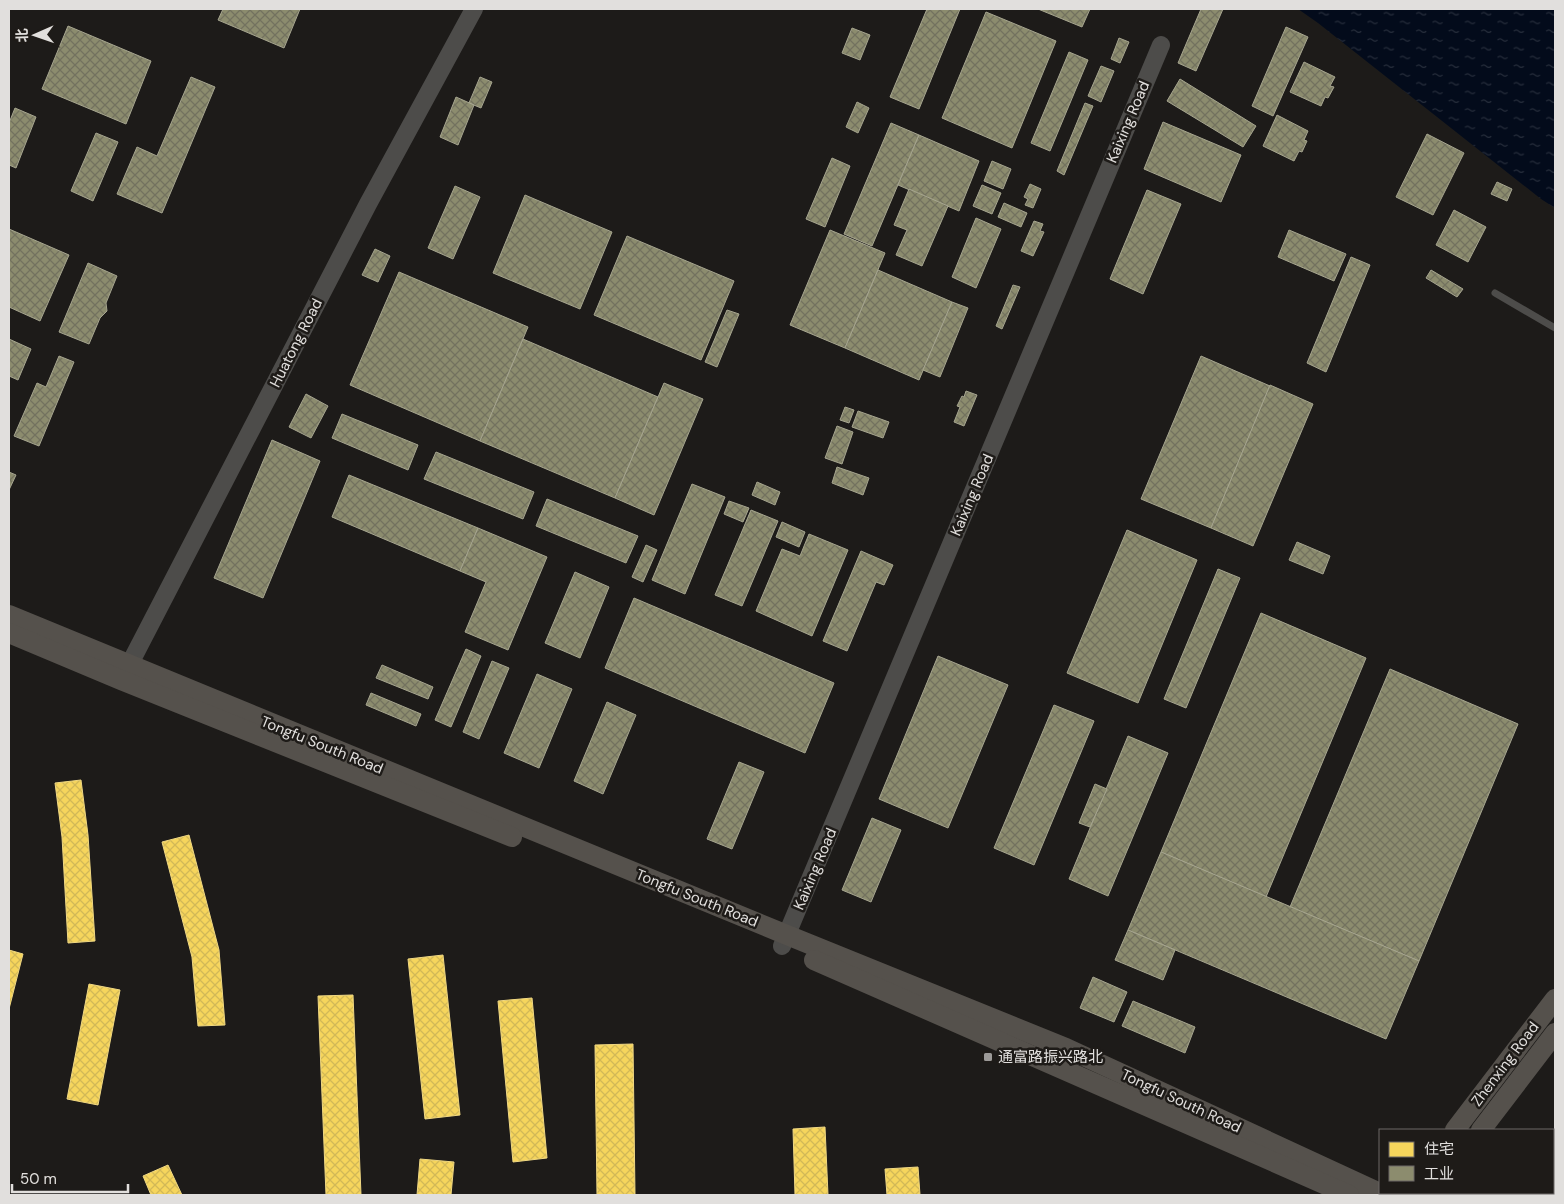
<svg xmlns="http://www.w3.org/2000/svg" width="1564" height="1204" viewBox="0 0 1564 1204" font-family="'DM Sans','Noto Sans SC',sans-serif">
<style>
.water{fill:url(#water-ripples)}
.homes{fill:url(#homes-cross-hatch);stroke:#f0d883}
.industry{fill:url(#industry-cross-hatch);stroke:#a6a58f}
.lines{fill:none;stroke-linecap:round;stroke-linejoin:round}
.service{stroke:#4d4c4a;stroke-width:7}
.tertiary{stroke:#4d4c4a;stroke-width:18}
.secondary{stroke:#55514c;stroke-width:20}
.poi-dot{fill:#9c9a98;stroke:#1e1b18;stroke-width:2}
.labels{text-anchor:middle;stroke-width:5;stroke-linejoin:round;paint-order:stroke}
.street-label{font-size:15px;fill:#e1dfdd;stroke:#1e1b18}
.poi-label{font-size:15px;fill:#e1dfdd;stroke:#1e1b18;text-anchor:start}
</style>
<defs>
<pattern id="water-ripples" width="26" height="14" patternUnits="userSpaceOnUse" patternTransform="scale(1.25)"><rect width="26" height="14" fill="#030b1b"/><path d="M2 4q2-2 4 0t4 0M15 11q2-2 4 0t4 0" fill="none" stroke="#272e3c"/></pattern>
<pattern id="homes-cross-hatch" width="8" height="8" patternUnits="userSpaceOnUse" patternTransform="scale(1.25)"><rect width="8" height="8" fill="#f6d55c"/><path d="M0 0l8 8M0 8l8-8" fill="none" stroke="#d2b857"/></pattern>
<pattern id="industry-cross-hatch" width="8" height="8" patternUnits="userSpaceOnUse" patternTransform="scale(1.25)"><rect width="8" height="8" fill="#8c8c6e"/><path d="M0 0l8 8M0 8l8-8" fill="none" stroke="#73725f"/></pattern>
</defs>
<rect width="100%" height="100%" fill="#1d1b19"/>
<path class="water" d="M1298,9H1555V208L1541,199L1318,23Z"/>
<g class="homes">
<path d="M81,780L88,835L95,941L68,943L62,837L55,783Z"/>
<path d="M189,835L219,950L225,1025L198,1026L192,957L162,842Z"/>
<path d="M9,950L23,954L9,1009Z"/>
<path d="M443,955L460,1115L425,1119L408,959Z"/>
<path d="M89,984L120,990L98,1105L67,1099Z"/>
<path d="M353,995L361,1195H326L318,996Z"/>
<path d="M532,998L547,1158L513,1162L498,1001Z"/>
<path d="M633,1044L635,1195H597L595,1045Z"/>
<path d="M825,1127L828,1195H795L793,1129Z"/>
<path d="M420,1159L454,1162L451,1195H417Z"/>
<path d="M168,1165L182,1195H151L143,1176Z"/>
<path d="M918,1167L920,1195H887L885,1169Z"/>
</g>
<g class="industry">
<path d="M223,9H300L284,48L218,20Z"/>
<path d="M927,9H960L919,109L890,97Z"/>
<path d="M1038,9H1090L1082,27Z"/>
<path d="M1201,9H1223L1196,71L1178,63Z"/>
<path d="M986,12L1056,41L1012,148L942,118Z"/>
<path d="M68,26L151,61L126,124L42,89Z"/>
<path d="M1286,27L1308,37L1273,116L1252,106Z"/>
<path d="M852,28L870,35L860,60L842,53Z"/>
<path d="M1119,38L1129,42L1120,63L1111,59Z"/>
<path d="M1069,52L1088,60L1050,151L1031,143Z"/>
<path d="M1304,62L1335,77L1330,86L1334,87L1328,98L1325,97L1321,106L1290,92Z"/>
<path d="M1101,66L1114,71L1101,102L1088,96Z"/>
<path d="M191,77L215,87L162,213L117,194L137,147L157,156Z"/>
<path d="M480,77L492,82L481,108L469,103Z"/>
<path d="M1180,79L1256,126L1243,147L1167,101Z"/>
<path d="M456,97L474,105L458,145L440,137Z"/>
<path d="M857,102L869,108L858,133L846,127Z"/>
<path d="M1085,103L1093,106L1064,175L1057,171Z"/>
<path d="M15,108L36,117L16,168L9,165V123Z"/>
<path d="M1277,115L1308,131L1304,140L1307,141L1302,152L1299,151L1294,161L1263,146Z"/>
<path d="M1163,122L1241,155L1221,202L1144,169Z"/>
<path d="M891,123L919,135L872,246L844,234Z"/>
<path d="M96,133L118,142L93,201L71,191Z"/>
<path d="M1427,134L1464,153L1433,215L1396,197Z"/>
<path d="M919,135L979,161L959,211L898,185Z"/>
<path d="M832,158L850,166L825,227L806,219Z"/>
<path d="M992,161L1011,169L1003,189L984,181Z"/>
<path d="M1497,182L1512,189L1507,201L1491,194Z"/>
<path d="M1030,184L1041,189L1033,208L1025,205L1028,199L1024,197Z"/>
<path d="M982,185L1001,193L992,214L973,206Z"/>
<path d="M455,186L480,197L453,259L428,248Z"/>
<path d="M909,189L948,206L922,266L896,255L907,230L894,225Z"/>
<path d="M1147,190L1181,204L1143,294L1110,279Z"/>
<path d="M525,195L612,232L580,309L493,273Z"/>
<path d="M1004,203L1027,213L1021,227L998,217Z"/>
<path d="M1454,210L1486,227L1468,262L1436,245Z"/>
<path d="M976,218L1001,229L976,288L952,277Z"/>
<path d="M1034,221L1043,224L1040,231L1044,232L1033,256L1021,251Z"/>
<path d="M9,229L69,255L40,321L9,307Z"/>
<path d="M830,230L885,253L845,348L790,325Z"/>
<path d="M1289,230L1346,254L1334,281L1278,257Z"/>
<path d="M627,236L734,281L701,360L594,315Z"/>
<path d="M375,249L390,256L378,282L362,275Z"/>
<path d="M1351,257L1370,265L1326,372L1307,363Z"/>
<path d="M88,263L117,276L106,303L107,311L100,318L89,344L59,332Z"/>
<path d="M878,270L952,302L919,380L845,348Z"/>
<path d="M1431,270L1463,289L1457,297L1426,278Z"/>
<path d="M399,272L528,327L480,441L350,385Z"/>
<path d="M1013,285L1020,287L1002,329L996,326Z"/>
<path d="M952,302L968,308L940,377L923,370Z"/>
<path d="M727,310L739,314L717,367L705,362Z"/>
<path d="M9,339L31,349L18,380L9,376Z"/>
<path d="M523,339L658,397L615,498L480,441Z"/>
<path d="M59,356L74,362L39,446L14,436L37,383L46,387Z"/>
<path d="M1201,356L1270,386L1211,528L1141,499Z"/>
<path d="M664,383L703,399L654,515L615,498Z"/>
<path d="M1270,385L1313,404L1253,546L1211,528Z"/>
<path d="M966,391L977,395L964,426L954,422L960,407L957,406L962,396L964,397Z"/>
<path d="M306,394L328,406L311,438L289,427Z"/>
<path d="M845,407L854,410L849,423L840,420Z"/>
<path d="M858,411L889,422L883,438L852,427Z"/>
<path d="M342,414L418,445L408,470L332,438Z"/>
<path d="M837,426L853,432L842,464L825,458Z"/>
<path d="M272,440L320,461L263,598L214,578Z"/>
<path d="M436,452L534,492L523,519L424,479Z"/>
<path d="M837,467L869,478L863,495L832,483Z"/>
<path d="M9,472L16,475L9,490Z"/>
<path d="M349,475L478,528L460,571L332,517Z"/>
<path d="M757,482L780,492L775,505L752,495Z"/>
<path d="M692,484L725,497L685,594L652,580Z"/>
<path d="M547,499L638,536L626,563L536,526Z"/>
<path d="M729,501L749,508L743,522L724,514Z"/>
<path d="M751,510L778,521L742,606L715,595Z"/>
<path d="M782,522L805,532L799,547L776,537Z"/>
<path d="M478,528L547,557L508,650L465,632L486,582L460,571Z"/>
<path d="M1127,530L1197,560L1138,703L1067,673Z"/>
<path d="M809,534L848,550L812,636L756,611L782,549L800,556Z"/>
<path d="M1297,542L1330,556L1323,574L1289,560Z"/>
<path d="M646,545L657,550L643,582L632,577Z"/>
<path d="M861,551L893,565L884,585L876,582L847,651L823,641Z"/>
<path d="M1218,569L1240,578L1186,708L1164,699Z"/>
<path d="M575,572L609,587L580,658L545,643Z"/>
<path d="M634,598L834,683L805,753L605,668Z"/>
<path d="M1261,613L1366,658L1266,897L1161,852Z"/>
<path d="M466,649L481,656L451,727L435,720Z"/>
<path d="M938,656L1008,685L948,828L879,799Z"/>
<path d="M492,661L509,668L479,739L463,732Z"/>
<path d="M382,665L433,687L428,699L376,678Z"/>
<path d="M1390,669L1518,724L1419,961L1290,907Z"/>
<path d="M537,674L572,689L539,768L504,753Z"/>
<path d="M371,693L421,714L416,726L366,705Z"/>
<path d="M607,702L636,715L603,794L574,781Z"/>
<path d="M1054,705L1094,721L1034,865L994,848Z"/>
<path d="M1128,736L1168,753L1108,896L1069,879Z"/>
<path d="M739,762L764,772L732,849L707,839Z"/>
<path d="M1095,784L1107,789L1090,827L1079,823Z"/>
<path d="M872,818L901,830L871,902L842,890Z"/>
<path d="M1161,852L1419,961L1386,1039L1128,930Z"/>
<path d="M1128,930L1175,950L1163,980L1115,960Z"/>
<path d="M1093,977L1127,992L1114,1022L1080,1008Z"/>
<path d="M1133,1001L1195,1027L1185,1053L1122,1026Z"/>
<path d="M1553,1151L1555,1153V1195H1549L1546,1193H1553Z"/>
</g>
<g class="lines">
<path class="service" d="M1495,293L1555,328"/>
<g class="tertiary">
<path d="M123,677L368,204L474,9"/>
<path d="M782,946L1161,45"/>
</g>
<g class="secondary">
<path d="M9,615L787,935L1066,1048L1380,1193"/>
<path d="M9,633L121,680L512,837"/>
<path d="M814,960L1349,1195"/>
<path d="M1455,1130L1555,999"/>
<path d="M1481,1130L1555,1033"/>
<path d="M1406,1195L1408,1193"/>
<path d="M1431,1195L1433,1193"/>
</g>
</g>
<rect class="poi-dot" x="983" y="1052" width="10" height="10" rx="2.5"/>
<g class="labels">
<g class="street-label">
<text transform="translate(1128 122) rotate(-67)" y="5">Kaixing Road</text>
<text transform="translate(296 343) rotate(-63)" y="5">Huatong Road</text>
<text transform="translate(972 495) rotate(-67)" y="5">Kaixing Road</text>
<text transform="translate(322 745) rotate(22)" y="5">Tongfu South Road</text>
<text transform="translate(815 869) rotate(-67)" y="5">Kaixing Road</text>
<text transform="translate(697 898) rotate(22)" y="5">Tongfu South Road</text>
<text transform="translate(1505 1064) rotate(-53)" y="5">Zhenxing Road</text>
<text transform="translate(1181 1101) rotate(25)" y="5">Tongfu South Road</text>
</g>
<g class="poi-label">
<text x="998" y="1062">通富路振兴路北</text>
</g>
</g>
<rect width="1564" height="1204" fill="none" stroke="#e1dfdd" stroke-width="20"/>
<rect x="1379" y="1129" width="175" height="65" fill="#1e1b18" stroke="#6c6967"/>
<rect x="1389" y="1142" width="25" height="15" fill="#f6d55c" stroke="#6c6967"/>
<text x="1424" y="1154" font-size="15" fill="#e1dfdd">住宅</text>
<rect x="1389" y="1166" width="25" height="15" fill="#8c8c6e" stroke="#6c6967"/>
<text x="1424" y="1179" font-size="15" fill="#e1dfdd">工业</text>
<g transform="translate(35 35) rotate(268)" stroke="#1e1b18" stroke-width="4" paint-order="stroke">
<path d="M0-4L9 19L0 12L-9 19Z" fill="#e1dfdd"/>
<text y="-8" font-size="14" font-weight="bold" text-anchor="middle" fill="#e1dfdd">北</text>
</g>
<path d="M12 1184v8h116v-8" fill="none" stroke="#e1dfdd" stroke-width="2.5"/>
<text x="20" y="1184" font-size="15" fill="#e1dfdd" stroke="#1e1b18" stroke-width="4" paint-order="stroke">50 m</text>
</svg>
